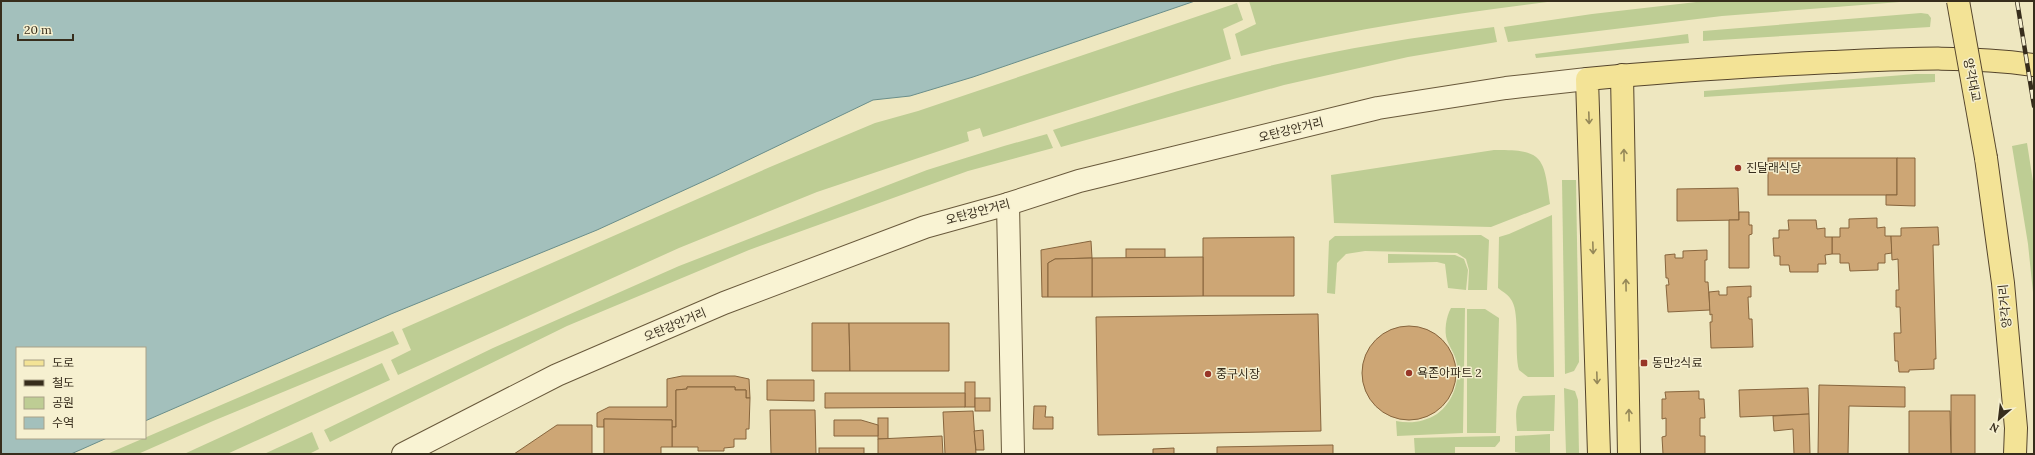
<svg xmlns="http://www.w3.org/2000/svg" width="2035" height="455" viewBox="0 0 2035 455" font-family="Lora,'Noto Sans KR',serif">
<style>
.green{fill:#becd94}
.water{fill:#a3c0bc;stroke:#6a8e8a}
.building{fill:#cda675;stroke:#87653d}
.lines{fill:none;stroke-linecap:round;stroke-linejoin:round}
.secondary-casing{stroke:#69593b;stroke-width:24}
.primary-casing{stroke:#55452c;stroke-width:24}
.secondary{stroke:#f9f3d3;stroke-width:22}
.primary{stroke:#f3e396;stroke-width:22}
.rail-casing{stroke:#372d1c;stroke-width:4.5}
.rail{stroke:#f6f0d0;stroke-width:3;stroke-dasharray:9;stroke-linecap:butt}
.primary-bridge-casing{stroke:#55452c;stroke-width:24;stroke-linecap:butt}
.primary-bridge{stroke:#f3e396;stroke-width:22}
.oneway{stroke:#958859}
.poi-dot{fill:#983627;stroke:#f6f0d0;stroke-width:1.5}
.labels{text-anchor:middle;stroke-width:3;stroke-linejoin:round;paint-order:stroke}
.street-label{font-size:12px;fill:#372d1c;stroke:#f6f0d0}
.poi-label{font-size:12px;fill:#372d1c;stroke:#f6f0d0;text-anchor:start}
</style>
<rect width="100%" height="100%" fill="#eee7c0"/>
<g class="green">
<path d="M1249,1H1555C1449,14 1344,30 1241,56L1235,34L1256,24Z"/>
<path d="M1705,1H1913L1722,16L1508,42L1504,27L1592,14Z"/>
<path d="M1237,3L1243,20L1223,29L1231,59L983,137L980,128L967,132L969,141L817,192L679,248L398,375L391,360L411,350L402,329L770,167L875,123L918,111Z"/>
<path d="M1921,13L1928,14L1931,18L1930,27L1703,41V31Z"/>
<path d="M1494,27L1497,42L1408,57L1284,85L1061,147L1053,130C1108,113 1162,95 1216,80C1307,54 1400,39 1494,27Z"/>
<path d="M1688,34L1689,43L1536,58L1535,54Z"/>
<path d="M1916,74H1935V82L1704,97V91Z"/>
<path d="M1047,134L1053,148L968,171L749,250L567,326L330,442L324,430L493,348L679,266L927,170L1004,146Z"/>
<path d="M2027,143L2034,188V302L2028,244L2012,146Z"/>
<path d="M1494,150C1544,149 1544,158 1550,204L1491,227L1334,223L1331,175Z"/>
<path d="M1562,180H1576L1579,362L1574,371L1565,374Z"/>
<path d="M1552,215L1554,377H1528L1519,370C1514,352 1520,315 1512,301C1509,295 1503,292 1498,288L1499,237L1509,234Z"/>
<path d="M1481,235L1489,240L1487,290H1468L1469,270L1466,259L1457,253L1365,251L1346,254L1337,263L1335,294L1327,293L1329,241L1335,236Z"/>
<path d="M1388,254L1455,255L1464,259L1468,270L1466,290L1448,288L1445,264L1437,262L1388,263Z"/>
<path d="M1451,308H1465L1463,433L1397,436L1396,421C1411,424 1424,422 1437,414C1454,402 1462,377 1455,357C1453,351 1449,346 1447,340C1444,331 1446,317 1451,308Z"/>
<path d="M1467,309H1485L1499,318L1496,433H1467Z"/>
<path d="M393,331L399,344L213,421L138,454H107Z"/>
<path d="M382,363L390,380L227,454H184Z"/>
<path d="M1564,388L1575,391L1578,400L1579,454H1566Z"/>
<path d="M1555,395L1554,431H1517C1516,418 1514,406 1523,396Z"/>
<path d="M312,432L319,449L309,454H264Z"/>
<path d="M1550,434V454H1526L1515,452V436Z"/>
<path d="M1500,436V441L1495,447H1455V454H1415L1414,438Z"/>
</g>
<path class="water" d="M1,1H1195L973,77L910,96L873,100L715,176L597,230L391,314L145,421V348H17V438H107L71,454H1Z"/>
<g class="building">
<rect x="1768" y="158" width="129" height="37"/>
<path d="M1897,158H1915V206L1886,205V195H1897Z"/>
<path d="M1738,188L1739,220L1677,221V189Z"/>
<path d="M1739,212H1749V225H1752V234L1749,235V268H1729V220H1739Z"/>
<path d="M1877,218V228L1885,227V236H1891L1892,253L1885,254V263H1878V270L1850,271L1849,263H1840V254H1832V237H1840V228H1849V219Z"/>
<path d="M1788,220H1816L1817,229L1825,228V237H1832V254L1825,255L1826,264H1818V272H1790L1789,265H1780V256H1774L1773,238H1779V230H1789Z"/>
<path d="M1938,227L1939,245H1933L1936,359H1934V369L1909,370V372H1899L1898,361H1895L1894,333H1901L1900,307H1896V290H1899L1898,259L1892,260L1891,236H1901V228Z"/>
<path d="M1294,237V296H1203V238Z"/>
<path d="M1091,241L1092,258L1055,259L1048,263V297H1042L1041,250Z"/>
<rect x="1126" y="249" width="39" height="9"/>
<path d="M1707,250V260H1705V282H1708L1710,310L1668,312L1666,285H1669L1668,278H1666L1665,255L1675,254V258H1683V251Z"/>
<path d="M1203,257V296L1092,297V258Z"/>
<path d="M1092,258V297H1048V263L1055,259Z"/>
<path d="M1751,286V297H1748L1749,319H1752L1753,347L1711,348L1710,322H1712V314L1710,315L1709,292L1719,291V295H1727V287Z"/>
<path d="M1318,314L1321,431L1098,435L1096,317Z"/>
<path d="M812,323H849L850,371H812Z"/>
<path d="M849,323H949V371H850Z"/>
<circle cx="1409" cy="373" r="47"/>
<path d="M682,376H735L749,379L750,398H746V390H735V387H687V389L676,390V427H672V420L604,419V427H597V413L609,407H667V379Z"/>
<path d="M767,380H814V401L767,400Z"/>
<rect x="965" y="382" width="10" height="25"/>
<path d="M1819,385L1905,387V407L1849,406L1848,454H1818Z"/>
<path d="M687,387H735V390H746V398H750L749,429H746V439H734V447L724,448V451H698V447H672V427H676V390L687,389Z"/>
<path d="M1808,388L1809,414L1740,417L1739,390Z"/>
<path d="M1699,391V399H1704L1705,418H1700V436H1705V454H1663L1662,437L1666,436V418L1662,419V399H1666L1665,392Z"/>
<path d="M825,393H965V407L825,408Z"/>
<rect x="1951" y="395" width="24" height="59"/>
<rect x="975" y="398" width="15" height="13"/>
<path d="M1034,406H1046L1045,417H1053V429H1033Z"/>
<path d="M770,410H815L816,454H771Z"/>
<path d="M973,411L976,454H945L943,412Z"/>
<path d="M1909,411H1950L1951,454H1909Z"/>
<path d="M1809,414L1810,454H1794L1793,429L1774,431L1773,416Z"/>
<rect x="878" y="418" width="10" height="21"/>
<path d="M604,419L672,420V447H661V454H604Z"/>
<path d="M834,420H861L878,425V436H834Z"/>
<path d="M557,425H592V454H514Z"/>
<path d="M983,430L984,450H976L974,431Z"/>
<path d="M942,436L943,454H878V439Z"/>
<path d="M1333,445V454H1217V447Z"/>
<rect x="819" y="448" width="45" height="6"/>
<path d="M1174,448V454H1153V449Z"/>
</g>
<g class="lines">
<defs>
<g id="secondary">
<path d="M1008,204L1013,454"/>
<path d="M403,454L557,375L724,303L925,227L1008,204L1079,181L1378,108L1506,88L1587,79"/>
</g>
<g id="primary">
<path d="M1622,75L1629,454"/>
<path d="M1986,158L2003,283L2016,428L2015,454"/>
<path d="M1599,454L1587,79C1669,71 1750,66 1832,62C1902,59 1964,55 2034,65"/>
</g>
</defs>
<use href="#secondary" class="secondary-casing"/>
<use href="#primary" class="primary-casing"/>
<use href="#secondary" class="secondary"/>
<use href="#primary" class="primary"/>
<defs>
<path id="rail" d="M2017,1L2034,106"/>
</defs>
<use href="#rail" class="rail-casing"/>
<use href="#rail" class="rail"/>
<defs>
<path id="primary-bridge" d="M1958,1L1986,158"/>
</defs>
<use href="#primary-bridge" class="primary-bridge-casing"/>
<use href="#primary-bridge" class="primary-bridge"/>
</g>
<defs><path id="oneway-shaft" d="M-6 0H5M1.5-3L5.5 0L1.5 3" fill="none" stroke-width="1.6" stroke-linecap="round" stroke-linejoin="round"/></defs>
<g class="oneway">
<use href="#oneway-shaft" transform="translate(1589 118) rotate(88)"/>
<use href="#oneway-shaft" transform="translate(1624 155) rotate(-91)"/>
<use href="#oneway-shaft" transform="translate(1593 248) rotate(88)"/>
<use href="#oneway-shaft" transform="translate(1626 285) rotate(-91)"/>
<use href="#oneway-shaft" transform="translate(1597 378) rotate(88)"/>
<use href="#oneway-shaft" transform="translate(1629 415) rotate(-91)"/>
</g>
<g class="poi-dot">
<circle cx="1738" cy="168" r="4"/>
<rect x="1640" y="359" width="8" height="8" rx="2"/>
<circle cx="1409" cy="373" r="4"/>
<circle cx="1208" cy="374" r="4"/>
</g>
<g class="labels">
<g class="street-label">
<text transform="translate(1972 80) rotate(79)" y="4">양각대교</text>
<text transform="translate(1291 130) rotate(-14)" y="4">오탄강안거리</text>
<text transform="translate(978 212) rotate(-15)" y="4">오탄강안거리</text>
<text transform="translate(2005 306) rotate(-95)" y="4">양각거리</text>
<text transform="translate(675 325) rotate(-23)" y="4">오탄강안거리</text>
</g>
<g class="poi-label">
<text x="1746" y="172">진달래식당</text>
<text x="1652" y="367">동만2식료</text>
<text x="1417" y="377">욕존아파트 2</text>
<text x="1216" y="378">중구시장</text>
</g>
</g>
<rect width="2035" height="455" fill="none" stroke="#372d1c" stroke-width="4"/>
<rect x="16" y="347" width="130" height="92" fill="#f6f0d0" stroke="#aaa288"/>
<rect x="24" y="360" width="20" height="6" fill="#f3e396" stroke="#aaa288"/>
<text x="52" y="367" font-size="12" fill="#372d1c">도로</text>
<rect x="24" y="380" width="20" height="6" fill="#372d1c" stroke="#aaa288"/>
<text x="52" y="387" font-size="12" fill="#372d1c">철도</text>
<rect x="24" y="397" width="20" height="12" fill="#becd94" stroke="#aaa288"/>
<text x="52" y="407" font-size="12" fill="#372d1c">공원</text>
<rect x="24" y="417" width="20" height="12" fill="#a3c0bc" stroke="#aaa288"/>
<text x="52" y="427" font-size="12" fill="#372d1c">수역</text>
<g transform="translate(1999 419) rotate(208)" stroke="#f6f0d0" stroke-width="3" paint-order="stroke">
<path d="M0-3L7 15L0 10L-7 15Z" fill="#372d1c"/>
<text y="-6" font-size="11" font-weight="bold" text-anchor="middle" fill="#372d1c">N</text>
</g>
<path d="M18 34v6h55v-6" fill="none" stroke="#372d1c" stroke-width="2"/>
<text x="24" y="34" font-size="12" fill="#372d1c" stroke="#f6f0d0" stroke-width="3" paint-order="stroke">20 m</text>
</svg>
